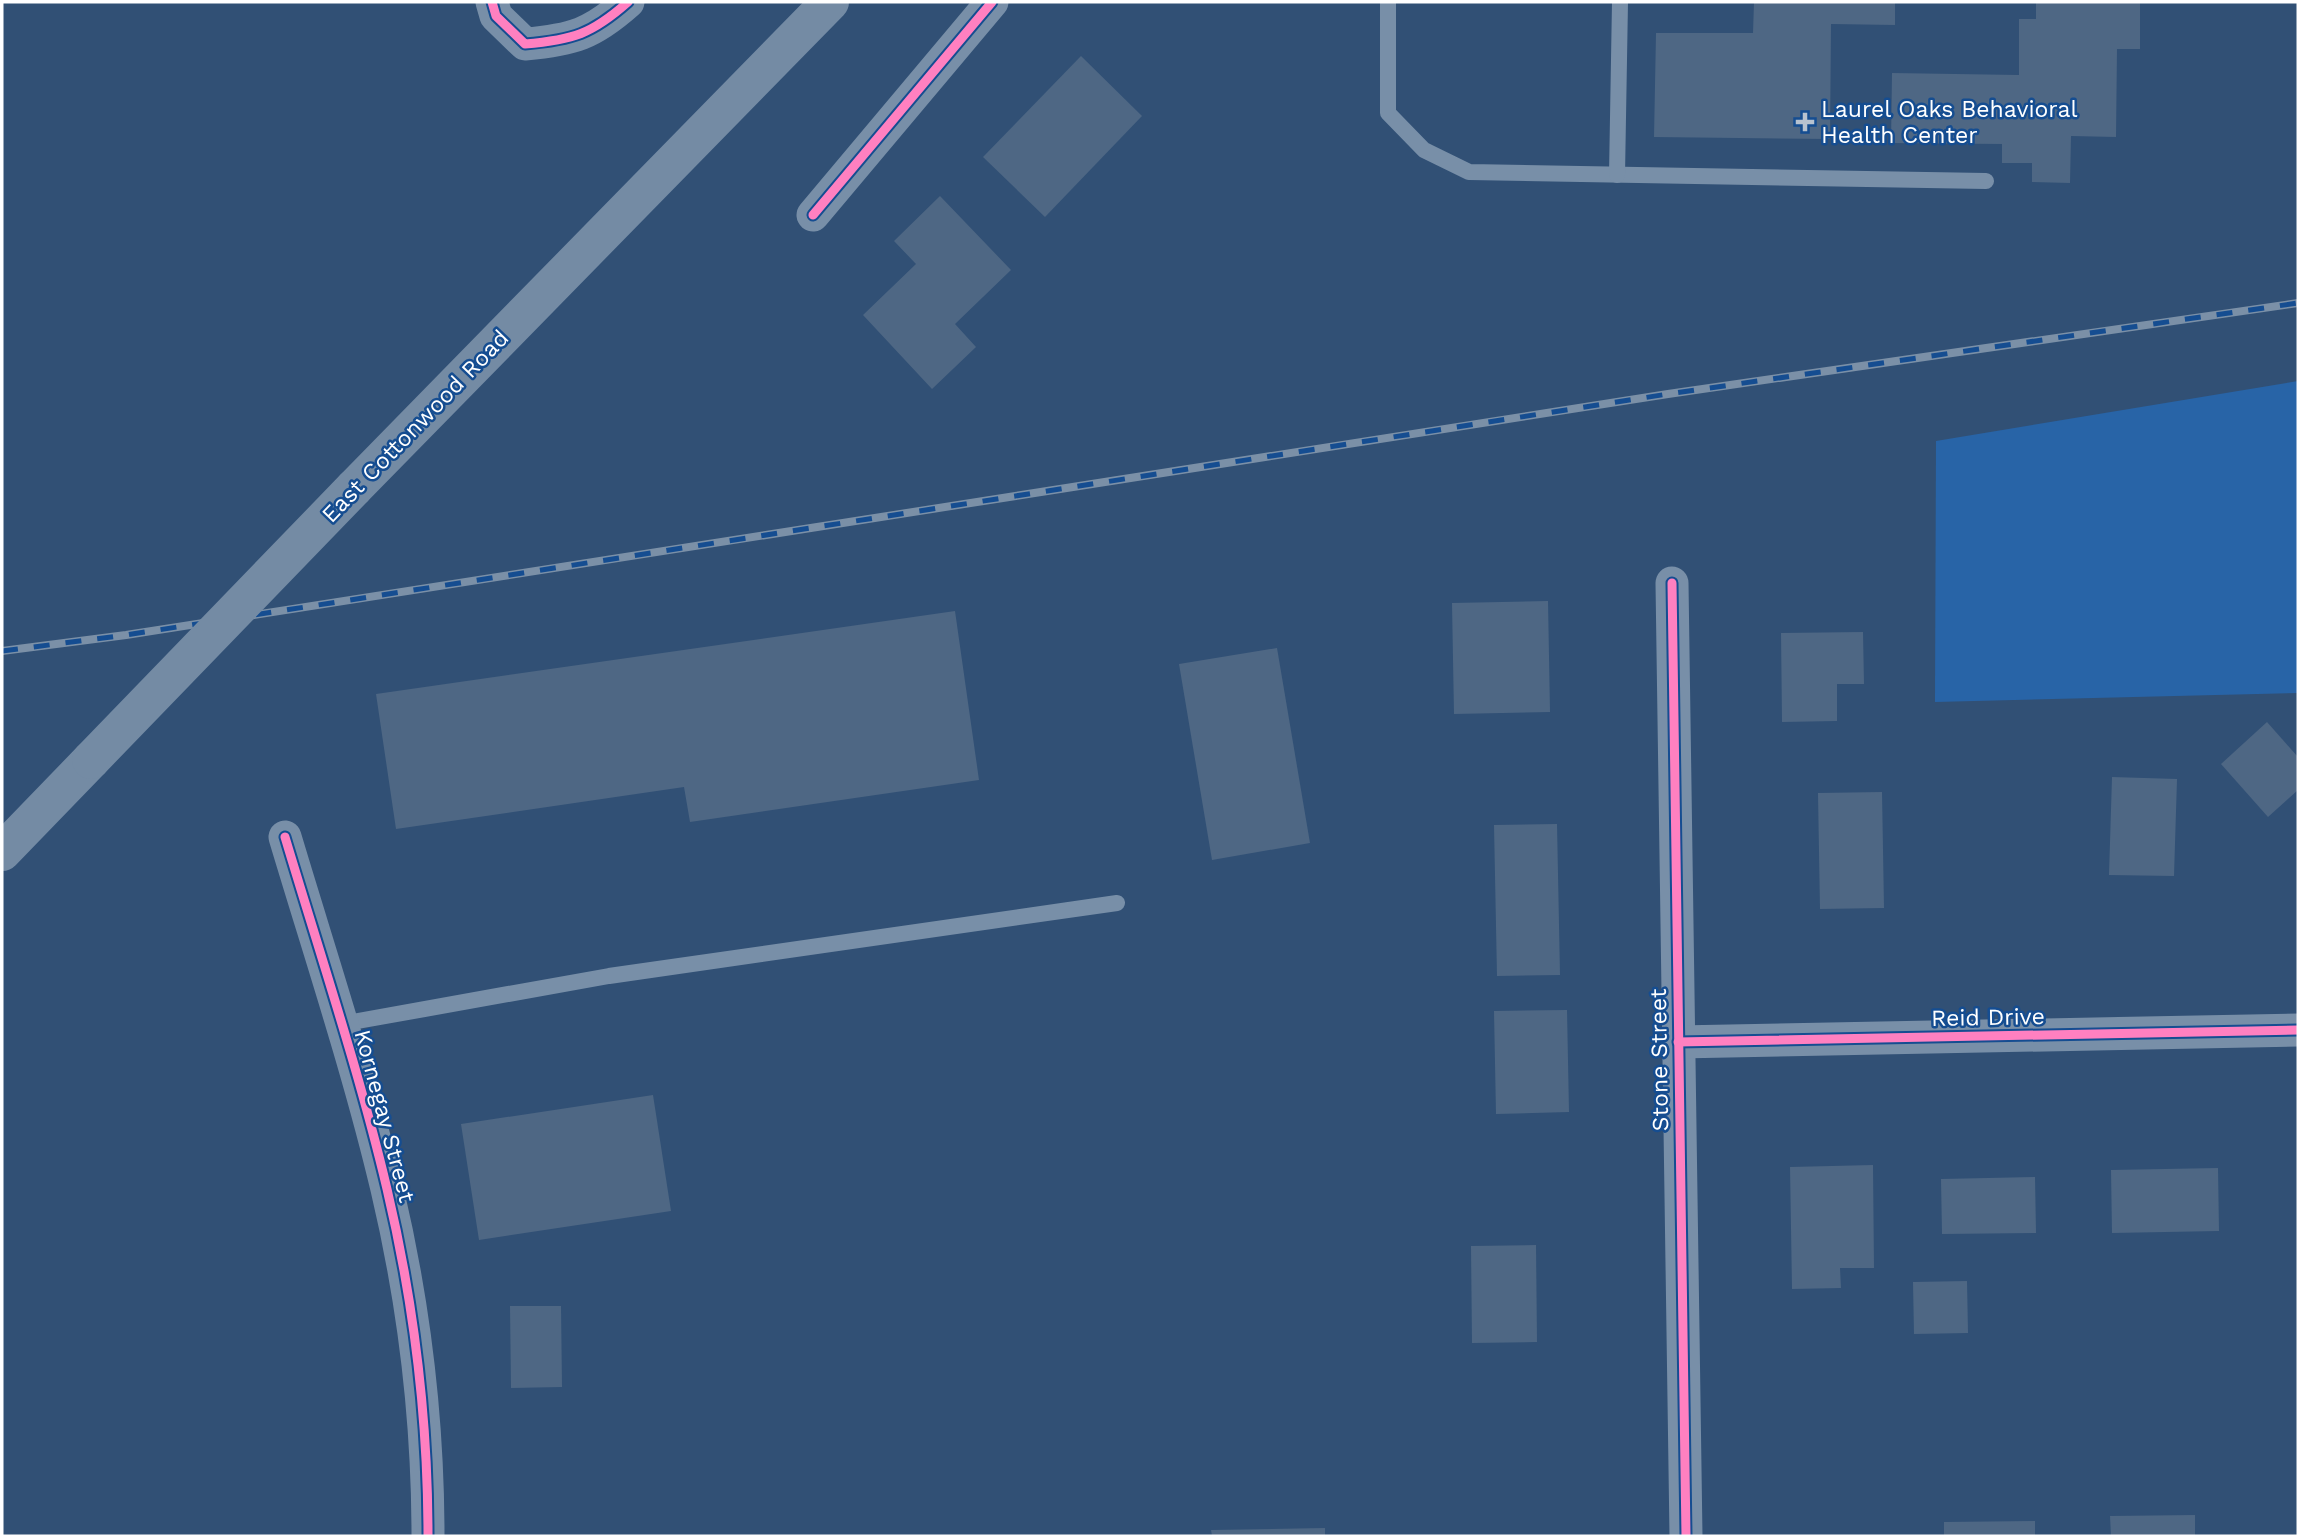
<svg xmlns="http://www.w3.org/2000/svg" width="2300" height="1538" viewBox="0 0 2300 1538" font-family="'Work Sans',sans-serif">
<style>
.green{fill:#2864a7}
.building{fill:#4e6784}
.lines{fill:none;stroke-linecap:round;stroke-linejoin:round}
.lane{stroke:#788fa8;stroke-width:16}
.street{stroke:#788fa8;stroke-width:33}
.secondary{stroke:#748ba4;stroke-width:38}
.rail-casing{stroke:#7b90a7;stroke-width:8}
.rail{stroke:#154d91;stroke-width:5;stroke-dasharray:16;stroke-linecap:butt}
.secondary-bridge{stroke:#748ba4;stroke-width:38}
.cycleway-casing{stroke:#154d91;stroke-width:13}
.cycleway{stroke:#ff80c0;stroke-width:9}
.poi-dot{fill:#b7c2cf;stroke:#154d91;stroke-width:2.5}
.labels{text-anchor:middle;stroke-width:5;stroke-linejoin:round;paint-order:stroke}
.poi-label{font-size:23px;fill:#fff;stroke:#154d91;text-anchor:start}
.street-label{font-size:23px;fill:#fff;stroke:#154d91}
</style>
<rect width="100%" height="100%" fill="#315075"/>
<path class="green" d="M2298,381V693L1935,702L1936,441Z"/>
<g class="building">
<path d="M1754,2H1895V25L1831,24L1830,139L1654,137L1656,33H1753Z"/>
<path d="M2036,2H2140V49H2117L2116,137L2071,136L2070,183L2032,182V163H2002V144L1891,143L1892,73L2019,75V19H2036Z"/>
<path d="M1081,56L1142,116L1045,217L983,157Z"/>
<path d="M940,196L1011,270L955,324L976,347L932,389L863,315L916,264L894,241Z"/>
<path d="M1548,601L1550,712L1454,714L1452,603Z"/>
<path d="M955,611L979,780L690,822L684,787L396,829L376,694Z"/>
<path d="M1863,632L1864,684H1837V721L1782,722L1781,633Z"/>
<path d="M1277,648L1310,843L1212,860L1179,664Z"/>
<path d="M2267,722L2298,757V790L2268,817L2221,764Z"/>
<path d="M2112,777L2177,779L2174,876L2109,875Z"/>
<path d="M1882,792L1884,908L1820,909L1818,793Z"/>
<path d="M1557,824L1560,975L1497,976L1494,825Z"/>
<path d="M1567,1010L1569,1112L1496,1114L1494,1011Z"/>
<path d="M653,1095L671,1211L479,1240L461,1124Z"/>
<path d="M1873,1165L1874,1268H1840L1841,1288L1792,1289L1790,1167Z"/>
<path d="M2218,1168L2219,1231L2112,1233L2111,1170Z"/>
<path d="M2035,1177L2036,1233L1942,1234L1941,1179Z"/>
<path d="M1536,1245L1537,1342L1472,1343L1471,1246Z"/>
<path d="M1967,1281L1968,1333L1914,1334L1913,1282Z"/>
<path d="M510,1306H561L562,1387L511,1388Z"/>
<path d="M2195,1515V1536H2111L2110,1516Z"/>
<path d="M2035,1521V1536H1944V1522Z"/>
<path d="M1325,1528V1536H1212L1211,1530Z"/>
</g>
<g class="lines">
<g class="lane">
<path d="M1388,2V113L1424,150L1469,172L1986,181"/>
<path d="M1617,175L1620,2"/>
<path d="M341,1024L609,976L1117,903"/>
</g>
<g class="street">
<path d="M492,2L496,16L525,44C573,40 592,34 628,2"/>
<path d="M813,215L992,2"/>
<path d="M1672,583L1686,1536"/>
<path d="M285,837C320,954 359,1071 387,1189C414,1303 428,1420 428,1536"/>
<path d="M1678,1042L2298,1030"/>
</g>
<g class="secondary">
<path d="M354,488L830,2"/>
<path d="M2,852L91,760"/>
</g>
<defs>
<path id="rail" d="M2,651L126,635L1668,394L2298,303"/>
</defs>
<use href="#rail" class="rail-casing"/>
<use href="#rail" class="rail"/>
<path class="secondary-bridge" d="M91,760L354,488"/>
<defs>
<g id="cycleway">
<path d="M492,2L496,16L525,44C573,40 592,34 628,2"/>
<path d="M813,215L992,2"/>
<path d="M1672,583L1686,1536"/>
<path d="M285,837C320,954 359,1071 387,1189C414,1303 428,1420 428,1536"/>
<path d="M1678,1042L2298,1030"/>
</g>
</defs>
<use href="#cycleway" class="cycleway-casing"/>
<use href="#cycleway" class="cycleway"/>
</g>
<path class="poi-dot" d="M1801.5 111.5h7v7h7v7h-7v7h-7v-7h-7v-7h7z"/>
<g class="labels">
<g class="poi-label">
<text x="1821" y="117">Laurel Oaks Behavioral<tspan x="1821" dy="26">Health Center</tspan></text>
</g>
<g class="street-label">
<text transform="translate(415 426) rotate(-46)" y="8">East Cottonwood Road</text>
<text transform="translate(1988 1017) rotate(-1)" y="8">Reid Drive</text>
<text transform="translate(1659 1060) rotate(-91)" y="8">Stone Street</text>
<text transform="translate(385 1116) rotate(75)" y="8">Kornegay Street</text>
</g>
</g>
<rect width="2300" height="1538" fill="none" stroke="#ffffff" stroke-width="7"/>
</svg>
